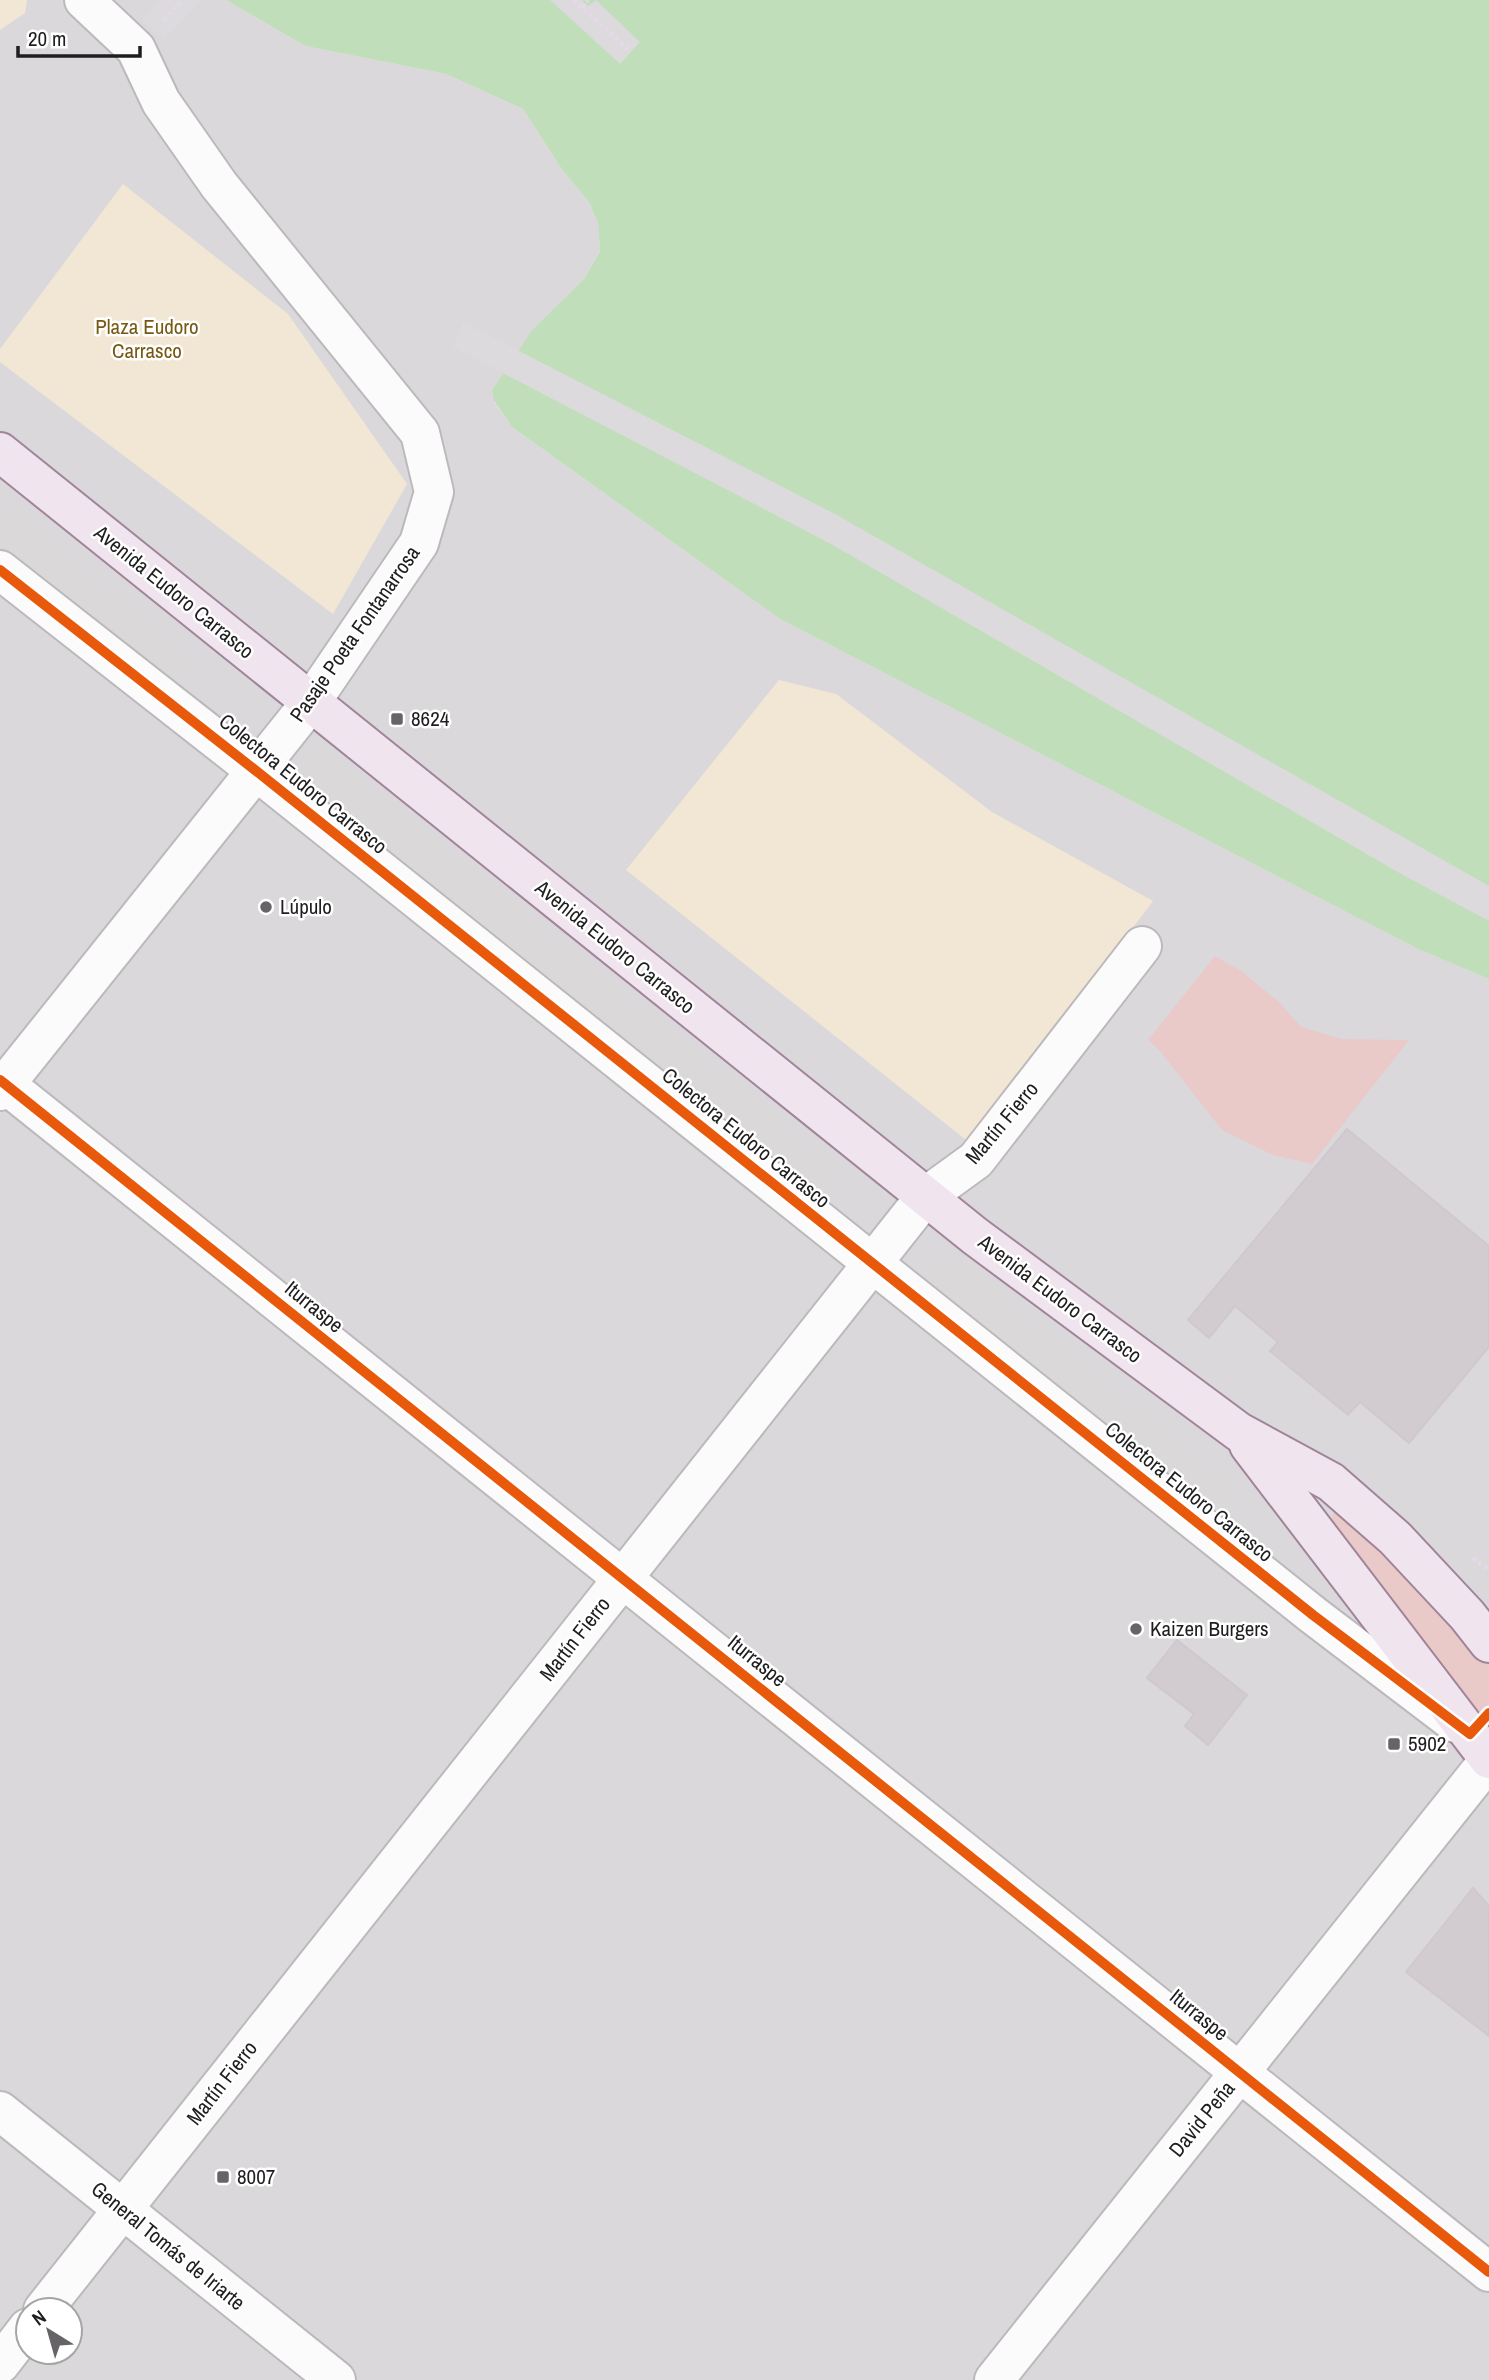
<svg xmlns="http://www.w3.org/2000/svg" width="1489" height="2380" viewBox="0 0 1489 2380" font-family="'Archivo Narrow',sans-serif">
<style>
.residential{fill:#dbd8db;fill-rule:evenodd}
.grass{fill:#e9cac8}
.park{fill:#f2e7d5}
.parking{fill:#dbd8da}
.water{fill:#c1debb}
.pier{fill:#dcdadc}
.building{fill:#d2ccd1;stroke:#cfc8ce;stroke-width:2}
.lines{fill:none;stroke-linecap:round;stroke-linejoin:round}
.minor-casing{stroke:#bcb9bc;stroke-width:42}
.major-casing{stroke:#a18499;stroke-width:42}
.path{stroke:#e5d9e9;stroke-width:4.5;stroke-dasharray:3.5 3.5;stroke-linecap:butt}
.minor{stroke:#fcfbfc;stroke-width:38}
.major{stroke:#f0e4ee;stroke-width:38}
.cycleway-casing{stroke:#fff;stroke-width:15}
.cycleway{stroke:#e8590c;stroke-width:10}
.poi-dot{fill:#666466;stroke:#fff;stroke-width:2.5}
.labels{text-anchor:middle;stroke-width:5;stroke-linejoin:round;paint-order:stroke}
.park-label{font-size:21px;fill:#775811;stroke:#fff}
.street-label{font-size:21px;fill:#1e1e1e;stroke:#fff}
.poi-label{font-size:21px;fill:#1e1e1e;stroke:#fff;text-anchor:start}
</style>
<rect width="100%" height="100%" fill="#ece6eb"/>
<path class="residential" d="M0,0H226L305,46L446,74L523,109L563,171L589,202L598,223L600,250L584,279L533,329L494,402L512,427L780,619L1418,949L1489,979V2380H0ZM28,2310H70V2352H28Z"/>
<g class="grass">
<path d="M1215,956L1241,971L1279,1002L1301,1027L1341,1039L1409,1040L1312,1164L1273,1155L1222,1130L1160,1051L1148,1040Z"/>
<path d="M1339,1511L1348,1514L1489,1665V1733L1332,1523V1515Z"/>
</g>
<g class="park">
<path d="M0,0H27L25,13L0,30Z"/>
<path d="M123,184L288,314L407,484L333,614L0,362V349Z"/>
<path d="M779,680L836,694L992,812L1153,901L970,1143L626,870Z"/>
</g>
<g class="parking">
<path d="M0,499L199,662L179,688L0,542Z"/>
<path d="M319,745L843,1172L822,1198L298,772Z"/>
<path d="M943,1247L1233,1486L1249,1543L922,1274Z"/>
</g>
<path class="water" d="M226,0H1489V979L1418,949L780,619L512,427L494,401L492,390L533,329L584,279L600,251L598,223L589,202L563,171L523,109L446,74L305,46Z"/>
<g class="pier">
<path d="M160,0H202L164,40L142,20Z"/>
<path d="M550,0H582L588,6L596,0L640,42L620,64Z"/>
<path d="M463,322L835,514L1489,886V921L1403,875L831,544L453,347Z"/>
</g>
<g class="building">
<path d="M1347,1129L1489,1246V1347L1409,1443L1360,1402L1348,1415L1270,1351L1278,1342L1235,1306L1209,1338L1188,1320Z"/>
<path d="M1177,1640L1247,1695L1208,1745L1185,1726L1194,1714L1147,1678Z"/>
<path d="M1473,1888L1489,1906V2036L1406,1972Z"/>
</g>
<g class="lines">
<defs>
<g id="minor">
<path d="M0,570L255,770L1313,1615L1455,1723"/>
<path d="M0,1080L1489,2272"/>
<path d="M0,1091L311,702L419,543L434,492L420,433L219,185L161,102L136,49L84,0"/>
<path d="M0,2111L336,2380"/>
<path d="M43,2310L925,1197L976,1160L1142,946"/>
<path d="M0,2364L28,2328"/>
<path d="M994,2380L1489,1760"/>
</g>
<g id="major">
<path d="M0,452L975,1236L1239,1432L1331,1482L1395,1538L1467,1615L1489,1643"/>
<path d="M1249,1445L1489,1759"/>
</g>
</defs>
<use href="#minor" class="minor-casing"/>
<use href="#major" class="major-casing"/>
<g class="path">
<path d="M574,0L631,52"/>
<path d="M582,7L588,0"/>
<path d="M164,20L182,0"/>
<path d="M1473,1558L1489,1570"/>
</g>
<use href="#minor" class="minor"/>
<use href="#major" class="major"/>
<defs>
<g id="cycleway">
<path d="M0,570L255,770L1313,1615L1470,1734L1489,1713"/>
<path d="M0,1080L1489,2272"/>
</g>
</defs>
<use href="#cycleway" class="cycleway-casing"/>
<use href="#cycleway" class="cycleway"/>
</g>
<g class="poi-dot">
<rect x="390" y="712" width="14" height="14" rx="3.5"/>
<circle cx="266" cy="907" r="7"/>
<circle cx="1136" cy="1629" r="7"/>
<rect x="1387" y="1737" width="14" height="14" rx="3.5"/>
<rect x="216" y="2170" width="14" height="14" rx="3.5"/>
</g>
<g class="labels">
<g class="park-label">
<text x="147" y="334">Plaza Eudoro<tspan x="147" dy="24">Carrasco</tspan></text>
</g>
<g class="street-label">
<text transform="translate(174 592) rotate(39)" y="7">Avenida Eudoro Carrasco</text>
<text transform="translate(355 634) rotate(-55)" y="7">Pasaje Poeta Fontanarrosa</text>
<text transform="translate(303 784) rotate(39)" y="7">Colectora Eudoro Carrasco</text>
<text transform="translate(615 947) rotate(39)" y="7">Avenida Eudoro Carrasco</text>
<text transform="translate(1002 1123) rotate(-50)" y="7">Martín Fierro</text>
<text transform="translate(746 1138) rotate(39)" y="7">Colectora Eudoro Carrasco</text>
<text transform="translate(1060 1299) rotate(37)" y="7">Avenida Eudoro Carrasco</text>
<text transform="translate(314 1307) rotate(39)" y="7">Iturraspe</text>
<text transform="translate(1189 1492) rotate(39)" y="7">Colectora Eudoro Carrasco</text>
<text transform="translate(575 1639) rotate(-52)" y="7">Martín Fierro</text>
<text transform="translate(757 1661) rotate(39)" y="7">Iturraspe</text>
<text transform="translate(1199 2015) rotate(39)" y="7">Iturraspe</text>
<text transform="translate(222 2083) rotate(-52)" y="7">Martín Fierro</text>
<text transform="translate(1202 2119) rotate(-51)" y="7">David Peña</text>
<text transform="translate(168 2246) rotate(39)" y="7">General Tomás de Iriarte</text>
</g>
<g class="poi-label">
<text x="411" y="726">8624</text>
<text x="280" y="914">Lúpulo</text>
<text x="1150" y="1636">Kaizen Burgers</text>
<text x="1408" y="1751">5902</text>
<text x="237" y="2184">8007</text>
</g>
</g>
<g transform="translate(49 2331) rotate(323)"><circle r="33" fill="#ffffff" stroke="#a5a5a5" stroke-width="2"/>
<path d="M0-5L12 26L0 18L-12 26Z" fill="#666466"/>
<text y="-10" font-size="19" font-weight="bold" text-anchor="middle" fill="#1e1e1e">N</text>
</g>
<path d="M18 46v10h122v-10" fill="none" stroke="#1e1e1e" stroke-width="3.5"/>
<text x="28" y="46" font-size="21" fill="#1e1e1e" stroke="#ffffff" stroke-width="5" paint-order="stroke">20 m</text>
</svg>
